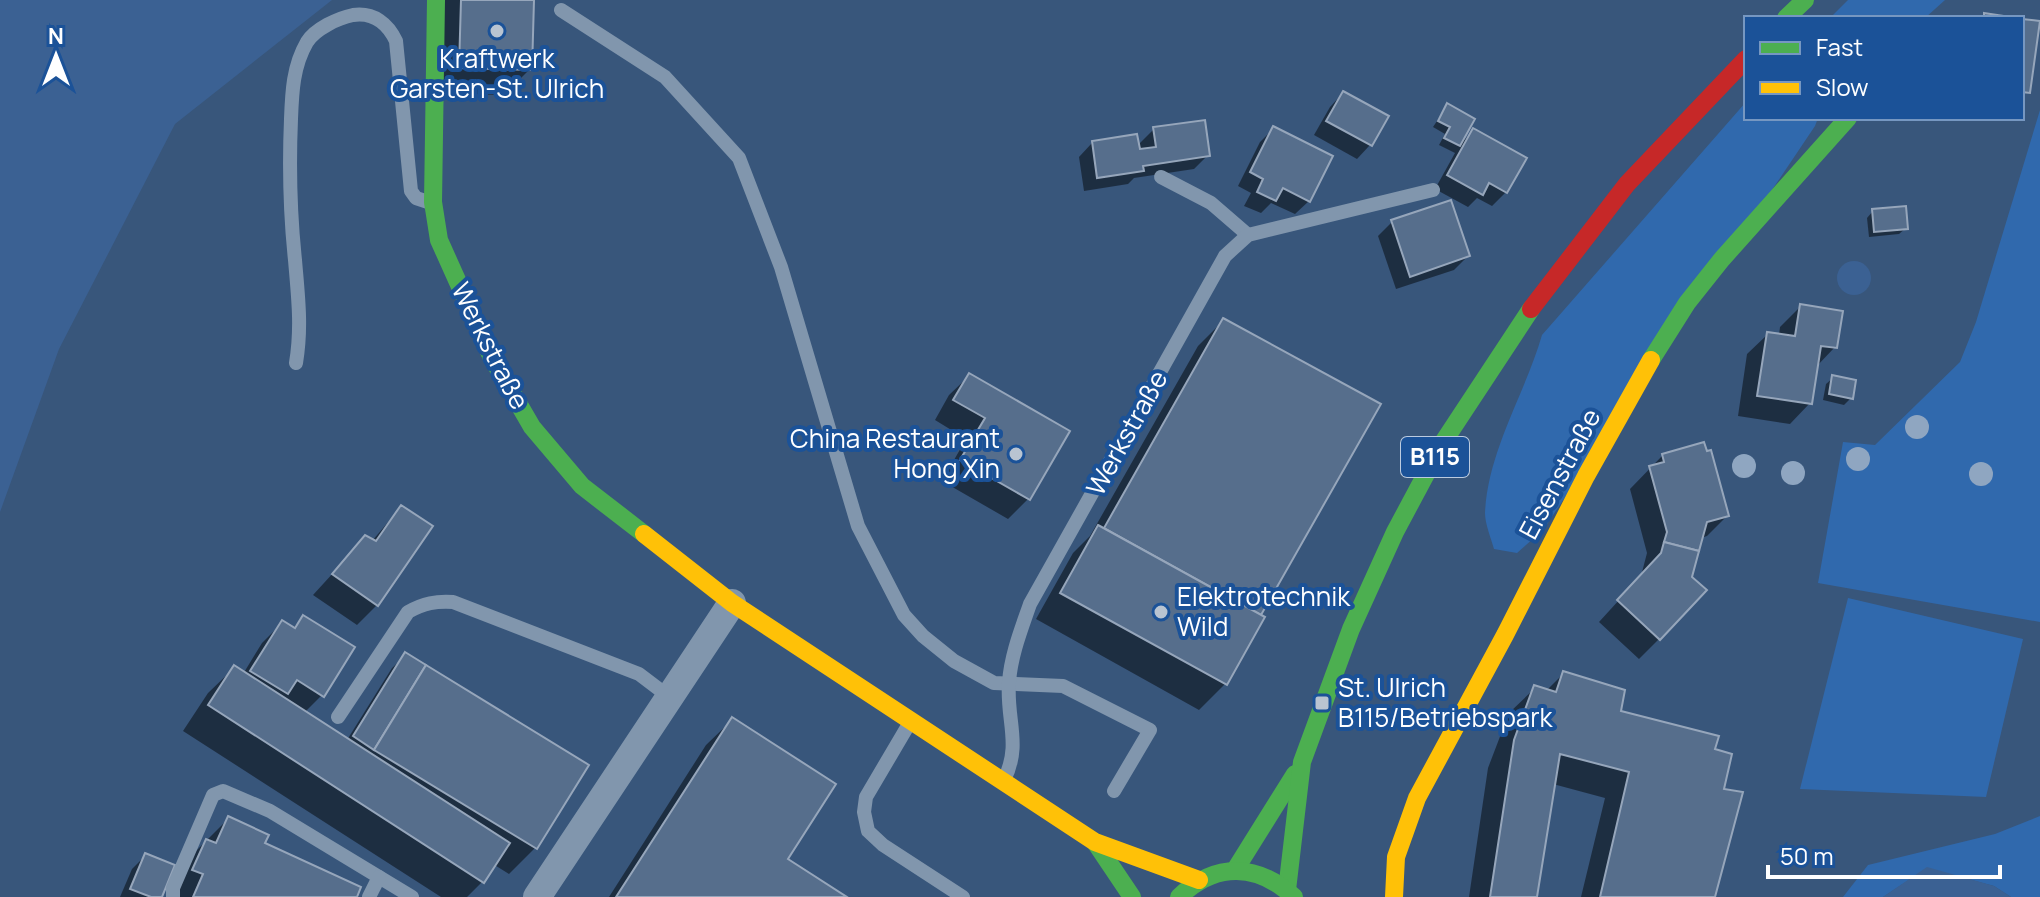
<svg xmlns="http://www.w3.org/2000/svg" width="2040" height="897" viewBox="0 0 2040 897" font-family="Manrope,sans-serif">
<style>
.green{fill:#3069ad}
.water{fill:#3b6193}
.shadow{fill:#0007}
.building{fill:#566e8c;stroke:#96a6bb;stroke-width:2}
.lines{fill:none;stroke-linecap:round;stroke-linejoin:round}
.lane{stroke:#8196ad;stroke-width:14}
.street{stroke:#8196ad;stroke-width:28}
.fast{stroke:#4caf50;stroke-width:18}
.slow{stroke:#ffc107;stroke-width:18}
.jam{stroke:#c62828;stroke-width:18}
.tree{fill:#8fa6c1}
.poi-dot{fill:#b9c4d1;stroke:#1b5298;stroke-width:3}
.labels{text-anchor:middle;stroke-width:8;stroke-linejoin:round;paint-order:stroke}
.shield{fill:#1b5298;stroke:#bbcbe0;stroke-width:2}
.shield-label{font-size:24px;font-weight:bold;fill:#fff}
.poi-label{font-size:26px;fill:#fff;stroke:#1b5298;text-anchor:start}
.street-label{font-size:26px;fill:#fff;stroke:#1b5298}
</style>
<rect width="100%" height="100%" fill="#38567b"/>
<g class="green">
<path d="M1848,0H1945L1925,18H1830Z"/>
<path d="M1746,102V118H1818L1815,126L1543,530L1517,553L1494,549C1491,538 1485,524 1485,513C1488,450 1525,394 1542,335Z"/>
<path d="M2040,110V622L1818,583L1843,442L1875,445L1960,362L1976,322Z"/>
<path d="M1848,598L2023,639L1986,797L1800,789Z"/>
<path d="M2040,816V897H2011L1994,886L1927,868L1883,897H1843L1868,865L1995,834Z"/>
</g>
<g class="water">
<path d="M0,0H332L175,124L59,349L0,512Z"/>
<circle cx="1854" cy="278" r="17"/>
<path d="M1927,867L1994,886L2011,897H1883Z"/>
</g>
<g class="shadow">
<path d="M436,0H532L530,69L504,95L434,93Z"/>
<path d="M1343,93L1370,145L1357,159L1314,135L1330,107Z"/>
<path d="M1447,106L1460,144L1473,131L1506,192L1492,206L1477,198L1468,207L1435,189L1455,153L1439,145L1445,134L1433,127Z"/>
<path d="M1274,128L1309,201L1295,214L1271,203L1261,213L1244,206L1251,193L1238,186L1260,142Z"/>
<path d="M1154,129L1208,155L1194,169L1134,178L1128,184L1084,191L1079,157L1092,143L1137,146Z"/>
<path d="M1873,211L1906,228L1899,234L1869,237L1867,218Z"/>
<path d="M1392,222L1468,256L1454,270L1396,289L1378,236Z"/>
<path d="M1801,306L1835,347L1816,367L1810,403L1790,424L1738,416L1747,354L1768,334L1779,335L1780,327Z"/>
<path d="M1224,320L1258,616L1262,618L1225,684L1199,710L1036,619L1073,553L1090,536L1198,346Z"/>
<path d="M970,375L1068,432L1028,499L1008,519L942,481L966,439L935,420L949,395Z"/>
<path d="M1833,378L1851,398L1844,405L1823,400L1826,384Z"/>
<path d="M1663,455L1727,516L1707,536L1701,538L1659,639L1639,659L1599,622L1641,576L1647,553L1630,489Z"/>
<path d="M401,507L430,526L377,605L357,625L313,595L366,537L372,541Z"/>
<path d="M304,617L322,695L304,713L347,740L392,668L406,655L586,765L535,848L509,874L493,864L482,882L467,897H441L183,731L208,693L234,668L243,674L262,643L283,622L292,629Z"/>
<path d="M1563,674L1618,712L1712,750L1721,790L1713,897H1581L1605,798L1553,784L1535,897H1469L1488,768L1509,713L1535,688L1546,691Z"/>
<path d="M732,720L785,859L844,897H609L706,745Z"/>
<path d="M229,818L262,844L354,897H171L180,867Z"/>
<path d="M146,855L160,897H120L132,869Z"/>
</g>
<g class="building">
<path d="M461,0H534L532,70L459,68Z"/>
<path d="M1984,13L2017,18H1984Z"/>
<path d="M2022,19L2040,21L2030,93L2022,92Z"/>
<path d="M1343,91L1389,116L1372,146L1326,121Z"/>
<path d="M1447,103L1475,119L1460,146L1444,138L1450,127L1438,121Z"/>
<path d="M1205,120L1210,156L1143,166L1144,171L1097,178L1092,141L1137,134L1140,149L1156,147L1153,127Z"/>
<path d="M1273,126L1333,156L1310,202L1283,188L1276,201L1257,192L1263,179L1250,172Z"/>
<path d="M1473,128L1527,158L1507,193L1489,183L1483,195L1447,175Z"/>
<path d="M1451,200L1470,256L1410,277L1391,220Z"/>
<path d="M1906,206L1908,229L1874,232L1872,209Z"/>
<path d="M1800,304L1843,311L1837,348L1821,346L1812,404L1757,396L1767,332L1795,336Z"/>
<path d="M1223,318L1381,404L1261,615L1104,528Z"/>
<path d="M969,373L1070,431L1030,500L960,460L985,418L953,400Z"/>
<path d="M1832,375L1856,380L1853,399L1829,394Z"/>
<path d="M1704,442L1707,451L1711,450L1729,516L1707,522L1699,551L1664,542L1667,532L1649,466L1664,462L1662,454Z"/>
<path d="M401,505L433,526L378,606L332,574L365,535L376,541Z"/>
<path d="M1098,525L1265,617L1227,685L1060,593Z"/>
<path d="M1664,542L1699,551L1692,577L1707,590L1660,640L1617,600L1661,553Z"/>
<path d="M303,615L355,647L324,697L297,680L288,694L250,671L282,620L295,628Z"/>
<path d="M405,652L426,665L374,750L353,736Z"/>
<path d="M234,665L510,843L484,883L208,705Z"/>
<path d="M426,665L589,765L537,849L374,750Z"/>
<path d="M1563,671L1625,690L1621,711L1719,736L1715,749L1732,754L1724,789L1743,792L1715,897H1600L1629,772L1560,754L1537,897H1490L1514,740L1534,685L1556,692Z"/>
<path d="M732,717L836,784L788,859L847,897H616Z"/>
<path d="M228,816L269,835L265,843L361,887L357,897H193L203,874L192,870L206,839L216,843Z"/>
<path d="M145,853L175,865L162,897H151L130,889Z"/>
</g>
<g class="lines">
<g class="lane">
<path d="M561,10L665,77L739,158L781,267L858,526L904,615L923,636L954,661L994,683L1063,686L1150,730L1114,791"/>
<path d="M1161,177L1211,203L1248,235"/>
<path d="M296,363C302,327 298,296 295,260C290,213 289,166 291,119C292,92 293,66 307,42C315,29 338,18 353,15C374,12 388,24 396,41L411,191L416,198L428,202"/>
<path d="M338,717L408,612C424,603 436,601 453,602L639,674L668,696"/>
<path d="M909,724L866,797L864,812L868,831L883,845L963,897"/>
<path d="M1004,780C1022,744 1006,720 1009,682C1011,655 1021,630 1030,604L1225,256L1248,235L1433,190"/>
<path d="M173,897V888L213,795L223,791L270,811L412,897"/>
<path d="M369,897L379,877"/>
</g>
<path class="street" d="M537,897L732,603"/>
<g class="fast">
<path d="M436,0L433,202L439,240L492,358L532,427L582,486L644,534"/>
<path d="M1786,18L1805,0"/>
<path d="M1651,360L1687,303L1722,259L1848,118"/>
<path d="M1095,842L1132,897"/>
<path d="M1235,870L1295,774"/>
<path d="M1287,890L1302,762L1351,629L1395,532L1442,444L1531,309"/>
<path d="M1179,897C1216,862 1257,863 1294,897"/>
</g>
<g class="slow">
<path d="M644,534L732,603L1095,842L1199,880"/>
<path d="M1394,897L1396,857L1417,798L1505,635L1586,476L1651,360"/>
</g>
<path class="jam" d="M1531,309L1627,184L1746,59"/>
</g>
<g class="tree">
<circle cx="1917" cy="427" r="12"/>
<circle cx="1858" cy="459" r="12"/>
<circle cx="1744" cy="466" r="12"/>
<circle cx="1793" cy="473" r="12"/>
<circle cx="1981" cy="474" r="12"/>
</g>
<g class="poi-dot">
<circle cx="497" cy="31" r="8"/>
<circle cx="1016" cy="454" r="8"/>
<circle cx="1161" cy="612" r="8"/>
<rect x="1314" y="695" width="16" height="16" rx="4"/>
</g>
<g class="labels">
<rect class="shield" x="1401" y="437" width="68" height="40" rx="6"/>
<g class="shield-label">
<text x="1435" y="465">B115</text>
</g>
<g class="poi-label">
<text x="497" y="68" text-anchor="middle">Kraftwerk<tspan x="497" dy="30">Garsten-St. Ulrich</tspan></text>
<text x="1000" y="448" text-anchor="end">China Restaurant<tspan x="1000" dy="30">Hong Xin</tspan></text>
<text x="1177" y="606">Elektrotechnik<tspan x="1177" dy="30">Wild</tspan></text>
<text x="1338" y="697">St. Ulrich<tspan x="1338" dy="30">B115/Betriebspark</tspan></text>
</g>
<g class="street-label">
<text transform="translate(490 346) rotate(63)" y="9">Werkstraße</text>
<text transform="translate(1127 433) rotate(-61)" y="9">Werkstraße</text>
<text transform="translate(1560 474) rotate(-62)" y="9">Eisenstraße</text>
</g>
</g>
<rect x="1744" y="16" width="280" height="104" fill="#1b5298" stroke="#7697c1" stroke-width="2"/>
<rect x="1760" y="42" width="40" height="12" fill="#4caf50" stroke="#7697c1" stroke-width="2"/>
<text x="1816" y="56" font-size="24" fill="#ffffff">Fast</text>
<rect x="1760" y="82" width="40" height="12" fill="#ffc107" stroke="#7697c1" stroke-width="2"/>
<text x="1816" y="96" font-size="24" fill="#ffffff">Slow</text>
<g transform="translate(56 56)" stroke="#1b5298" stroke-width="6" paint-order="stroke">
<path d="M0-6L14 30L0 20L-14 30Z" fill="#ffffff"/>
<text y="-12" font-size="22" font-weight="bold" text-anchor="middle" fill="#ffffff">N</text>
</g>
<path d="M1768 865v12h232v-12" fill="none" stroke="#ffffff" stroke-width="4"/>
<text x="1780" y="865" font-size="24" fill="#ffffff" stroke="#1b5298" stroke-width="6" paint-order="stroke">50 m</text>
</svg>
